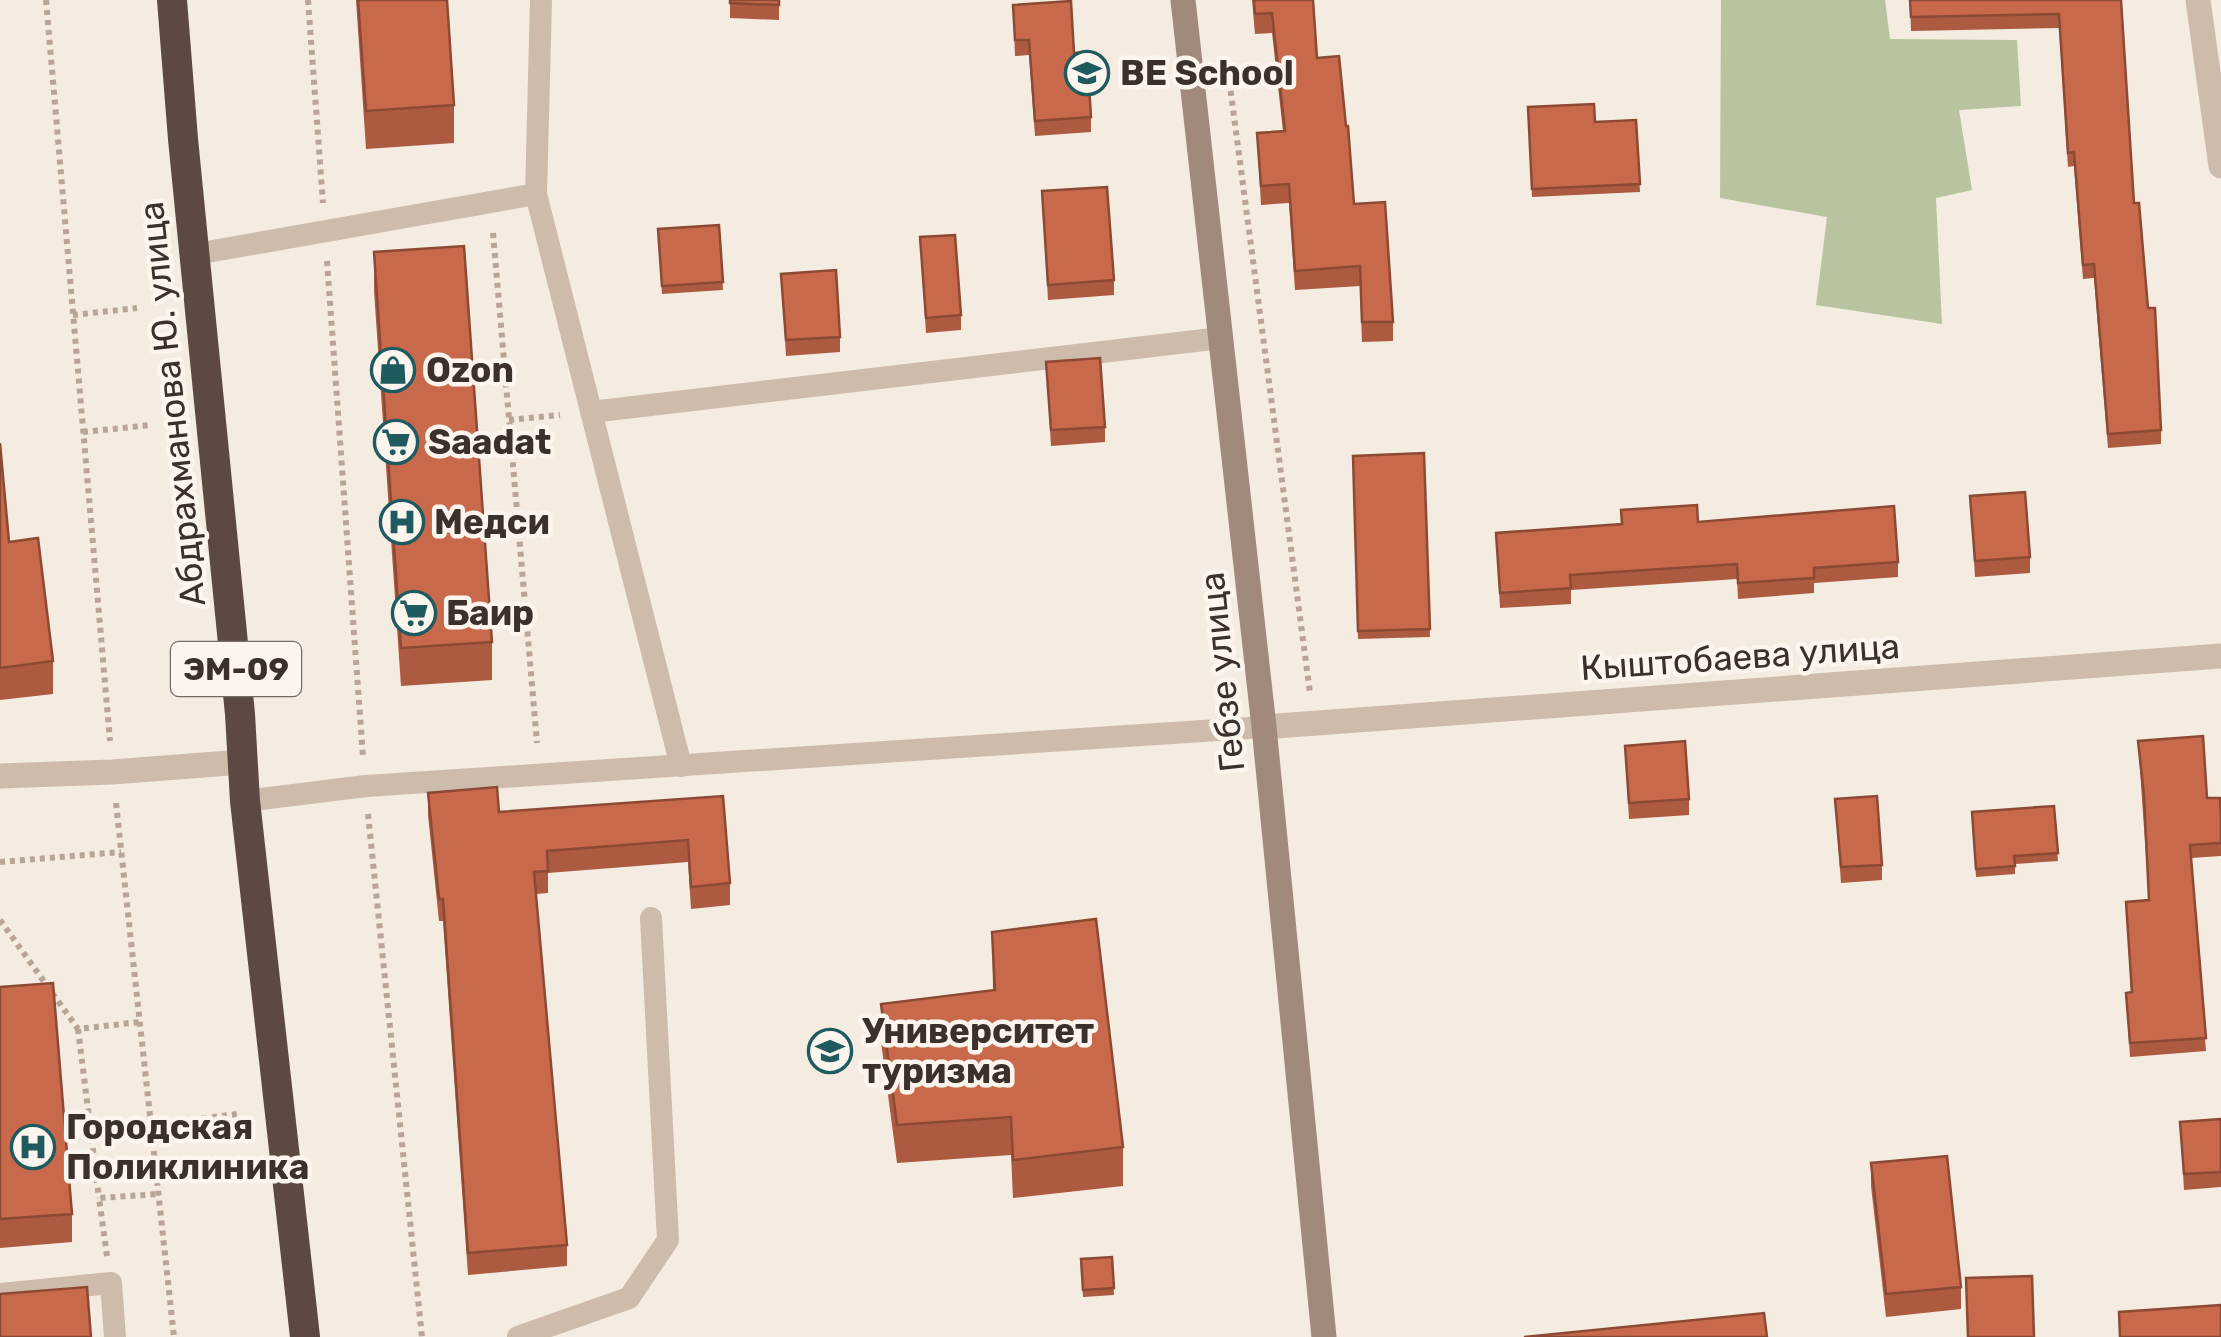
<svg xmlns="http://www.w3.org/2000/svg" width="2221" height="1337" viewBox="0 0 2221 1337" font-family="Rubik,sans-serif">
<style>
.green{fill:#b8c4a0}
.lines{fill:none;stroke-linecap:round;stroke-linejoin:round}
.path{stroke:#b9a596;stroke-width:6;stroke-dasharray:5 5;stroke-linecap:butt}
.lane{stroke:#cdbbac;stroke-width:22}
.street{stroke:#cdbbac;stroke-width:25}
.secondary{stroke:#a18a7d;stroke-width:25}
.highway{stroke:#5c4a42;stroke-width:30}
.wall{fill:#ac5a40}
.building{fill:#c8694b;stroke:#8c4a34;stroke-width:2.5}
.labels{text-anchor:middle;stroke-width:9;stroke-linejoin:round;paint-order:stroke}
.shield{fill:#fbf5ee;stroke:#756b66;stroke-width:2.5}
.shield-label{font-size:32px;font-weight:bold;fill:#3b302b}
.poi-label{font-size:35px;font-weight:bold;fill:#3b302b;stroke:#fbf5ee;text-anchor:start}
.street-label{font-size:35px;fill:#3b302b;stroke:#fbf5ee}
</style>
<rect width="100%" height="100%" fill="#f4ebe1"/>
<path class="green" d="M1721,0H1885L1890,39L2017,40L2021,106L1959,110L1972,190L1936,198L1942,324L1816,305L1827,217L1720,198Z"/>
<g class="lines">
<g class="path">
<path d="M46,0L110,741"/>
<path d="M308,0L323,203"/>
<path d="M1228,71L1310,693"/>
<path d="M493,233L537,743"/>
<path d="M327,261L363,757"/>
<path d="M73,315L137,308"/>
<path d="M509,420L560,415"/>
<path d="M83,432L151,425"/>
<path d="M116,803L174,1337"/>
<path d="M368,814L422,1337"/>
<path d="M0,862L121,852"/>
<path d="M0,920L78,1029L140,1022"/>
<path d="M78,1029L99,1198"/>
<path d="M64,1141L151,1125L237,1114"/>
<path d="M107,1256L99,1198L159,1194"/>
</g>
<g class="lane">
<path d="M541,0L536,194L681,766"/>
<path d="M196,254L536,194"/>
<path d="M591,412L1221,338"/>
<path d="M245,801L366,786L1264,727"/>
<path d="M0,1294L111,1283L115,1337"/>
<path d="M518,1337L629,1298L668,1240L651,918"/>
</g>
<g class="street">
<path d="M2198,0L2221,166"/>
<path d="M1264,727L2221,656"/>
<path d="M0,776L112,772L243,762"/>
</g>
<path class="secondary" d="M1183,0L1264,727L1324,1337"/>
<path class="highway" d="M172,0L183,139L240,714L245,801L305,1337"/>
</g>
<g class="wall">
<path d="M356,0H447L454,105V143L366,149Z"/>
<path d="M730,0H779V20L730,18Z"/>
<path d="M1252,0H1313L1317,58L1354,204L1393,322V341L1362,342L1360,286L1295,290L1289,203L1261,205L1257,133L1283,131L1272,33L1255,34Z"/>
<path d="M1910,0H2121L2134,203L2148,308L2161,430V444L2108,448L2094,278L2083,279L2074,166L2068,167L2059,28L1911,31Z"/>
<path d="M1013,5L1091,117V132L1035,136L1029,55L1015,56Z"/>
<path d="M1528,107L1595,122L1636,120L1640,192L1532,197Z"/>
<path d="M1042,191L1114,280V295L1048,300Z"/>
<path d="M719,225L723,290L662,294L658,229Z"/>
<path d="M920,237L961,315V330L926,333Z"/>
<path d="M374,252L492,642V680L401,686L374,291Z"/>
<path d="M781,274L840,337V352L786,356Z"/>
<path d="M1046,362L1105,427V442L1051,446Z"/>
<path d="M0,443L9,542L53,661V694L0,700Z"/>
<path d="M1424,453L1430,637L1358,639L1353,456Z"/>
<path d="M1970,496L2030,557V573L1975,577Z"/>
<path d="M1621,510L1698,522L1898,562V577L1814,583V593L1738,599L1737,579L1571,590V604L1500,608L1496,533L1621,524Z"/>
<path d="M2138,741L2207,798L2221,817V856L2191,858L2206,1051L2130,1057L2126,993L2131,992L2126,902L2149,900Z"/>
<path d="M1625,746L1689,799V815L1629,819Z"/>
<path d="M428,793L499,812L723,796L730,883V905L691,909L688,862L548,873V893L536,894L567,1245V1266L468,1275L443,921H439L428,815Z"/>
<path d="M1835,799L1882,865V880L1841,883Z"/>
<path d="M2054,806L2058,861L2015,864V874L1976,877L1972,820Z"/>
<path d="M992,932L1123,1147V1186L1013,1198L1011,1155L897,1163L881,1042V1004L993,990Z"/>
<path d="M0,987L72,1214V1242L0,1248Z"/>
<path d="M2221,1119V1187L2184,1190L2180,1122Z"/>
<path d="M1871,1163L1961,1287V1309L1886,1317L1871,1186Z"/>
<path d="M1112,1257L1114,1295L1083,1297L1081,1259Z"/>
</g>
<g class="building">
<path d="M358,0H447L454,105L366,111Z"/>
<path d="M730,0H779V5L730,3Z"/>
<path d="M1254,0H1313L1317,58L1339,56L1346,126H1348L1354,204L1385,202L1393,322H1362L1360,266L1295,271L1289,184L1261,186L1257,133L1285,131L1272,13L1255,14Z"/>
<path d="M1910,0H2121L2134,203H2139L2148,308H2155L2161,430L2108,434L2094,264L2083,265L2074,152L2068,153L2059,14L1911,17Z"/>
<path d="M1071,1L1074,53L1087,52L1091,117L1035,121L1029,40H1015L1013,5Z"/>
<path d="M1594,104L1595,122L1636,120L1640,184L1532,189L1528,107Z"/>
<path d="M1107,187L1114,280L1048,285L1042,191Z"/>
<path d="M719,225L723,282L662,286L658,229Z"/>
<path d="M955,235L961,315L926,318L920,237Z"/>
<path d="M464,246L492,642L401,648L374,252Z"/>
<path d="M836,270L840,337L786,340L781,274Z"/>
<path d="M1100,358L1105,427L1051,430L1046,362Z"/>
<path d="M0,443L9,542L38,538L53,661L0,668Z"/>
<path d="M1424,453L1430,629L1358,631L1353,456Z"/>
<path d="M2025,492L2030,557L1975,561L1970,496Z"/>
<path d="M1697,505L1698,522L1894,506L1898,562L1814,568V578L1738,583L1737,564L1570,575L1571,588L1500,593L1496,533L1622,524L1621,510Z"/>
<path d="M2203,736L2207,798H2220L2221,817V843L2190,845L2206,1038L2130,1043L2126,993L2132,992L2126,902L2149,900L2144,795L2138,741Z"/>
<path d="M1685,741L1689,799L1629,803L1625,746Z"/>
<path d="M497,787L499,812L723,796L730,883L691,887L688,840L547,851L548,871L534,872L567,1245L468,1253L443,899H439L428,793Z"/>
<path d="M1877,796L1882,865L1841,867L1835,799Z"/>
<path d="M2054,806L2058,853L2014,856L2015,866L1976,869L1972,812Z"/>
<path d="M1096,919L1123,1147L1013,1160L1011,1117L897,1125L881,1004L995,990L992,932Z"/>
<path d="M53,983L72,1214L0,1219V987Z"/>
<path d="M2221,1119V1172L2184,1174L2180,1122Z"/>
<path d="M1947,1156L1961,1287L1886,1294L1871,1163Z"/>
<path d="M1112,1257L1114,1288L1083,1290L1081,1259Z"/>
<path d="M2032,1276L2034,1337H1968L1966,1278Z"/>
<path d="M87,1287L91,1337H0V1294Z"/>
<path d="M2221,1305V1337H2120L2119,1312Z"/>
<path d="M1764,1313L1767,1337H1524Z"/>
</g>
<defs>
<symbol id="school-ring" viewBox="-11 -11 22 22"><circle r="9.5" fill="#fbf5ee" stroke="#1f5a5e" stroke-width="1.5"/><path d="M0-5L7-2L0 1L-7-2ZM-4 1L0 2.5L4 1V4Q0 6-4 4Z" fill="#1f5a5e"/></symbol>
<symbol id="shop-ring" viewBox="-11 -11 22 22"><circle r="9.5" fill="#fbf5ee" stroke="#1f5a5e" stroke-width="1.5"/><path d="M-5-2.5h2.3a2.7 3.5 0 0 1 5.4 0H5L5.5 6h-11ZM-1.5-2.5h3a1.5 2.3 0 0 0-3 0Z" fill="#1f5a5e"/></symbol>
<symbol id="supermarket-ring" viewBox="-11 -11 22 22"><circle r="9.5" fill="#fbf5ee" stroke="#1f5a5e" stroke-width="1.5"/><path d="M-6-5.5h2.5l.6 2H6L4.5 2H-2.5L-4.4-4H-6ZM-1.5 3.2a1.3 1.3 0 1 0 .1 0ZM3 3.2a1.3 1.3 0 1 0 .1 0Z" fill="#1f5a5e"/></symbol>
<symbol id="hospital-ring" viewBox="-11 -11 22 22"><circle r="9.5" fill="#fbf5ee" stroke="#1f5a5e" stroke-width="1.5"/><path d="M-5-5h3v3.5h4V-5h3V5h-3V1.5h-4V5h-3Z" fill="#1f5a5e"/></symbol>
<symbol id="university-ring" viewBox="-11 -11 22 22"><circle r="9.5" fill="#fbf5ee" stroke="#1f5a5e" stroke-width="1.5"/><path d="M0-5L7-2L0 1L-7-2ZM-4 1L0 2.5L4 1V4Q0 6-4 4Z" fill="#1f5a5e"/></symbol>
</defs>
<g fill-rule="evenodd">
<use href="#school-ring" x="1062" y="48" width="50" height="50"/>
<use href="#shop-ring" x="368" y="345" width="50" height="50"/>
<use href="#supermarket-ring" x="371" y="417" width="50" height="50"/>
<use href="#hospital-ring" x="377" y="497" width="50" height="50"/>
<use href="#supermarket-ring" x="389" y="588" width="50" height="50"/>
<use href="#university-ring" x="805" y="1026" width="50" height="50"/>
<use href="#hospital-ring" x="8" y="1122" width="50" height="50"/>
</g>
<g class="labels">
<rect class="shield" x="171" y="642" width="130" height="54" rx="8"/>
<g class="shield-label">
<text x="236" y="680">ЭМ-09</text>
</g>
<g class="poi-label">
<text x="1120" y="85">BE School</text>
<text x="426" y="382">Ozon</text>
<text x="428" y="454">Saadat</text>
<text x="434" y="534">Медси</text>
<text x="446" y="625">Баир</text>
<text x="862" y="1043">Университет<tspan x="862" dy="40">туризма</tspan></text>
<text x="66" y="1139">Городская<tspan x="66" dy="40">Поликлиника</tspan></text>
</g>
<g class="street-label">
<text transform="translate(172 404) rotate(-96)" y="12">Абдрахманова Ю. улица</text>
<text transform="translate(1740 657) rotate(-4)" y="12">Кыштобаева улица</text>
<text transform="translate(1222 672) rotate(-96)" y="12">Гебзе улица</text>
</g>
</g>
</svg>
